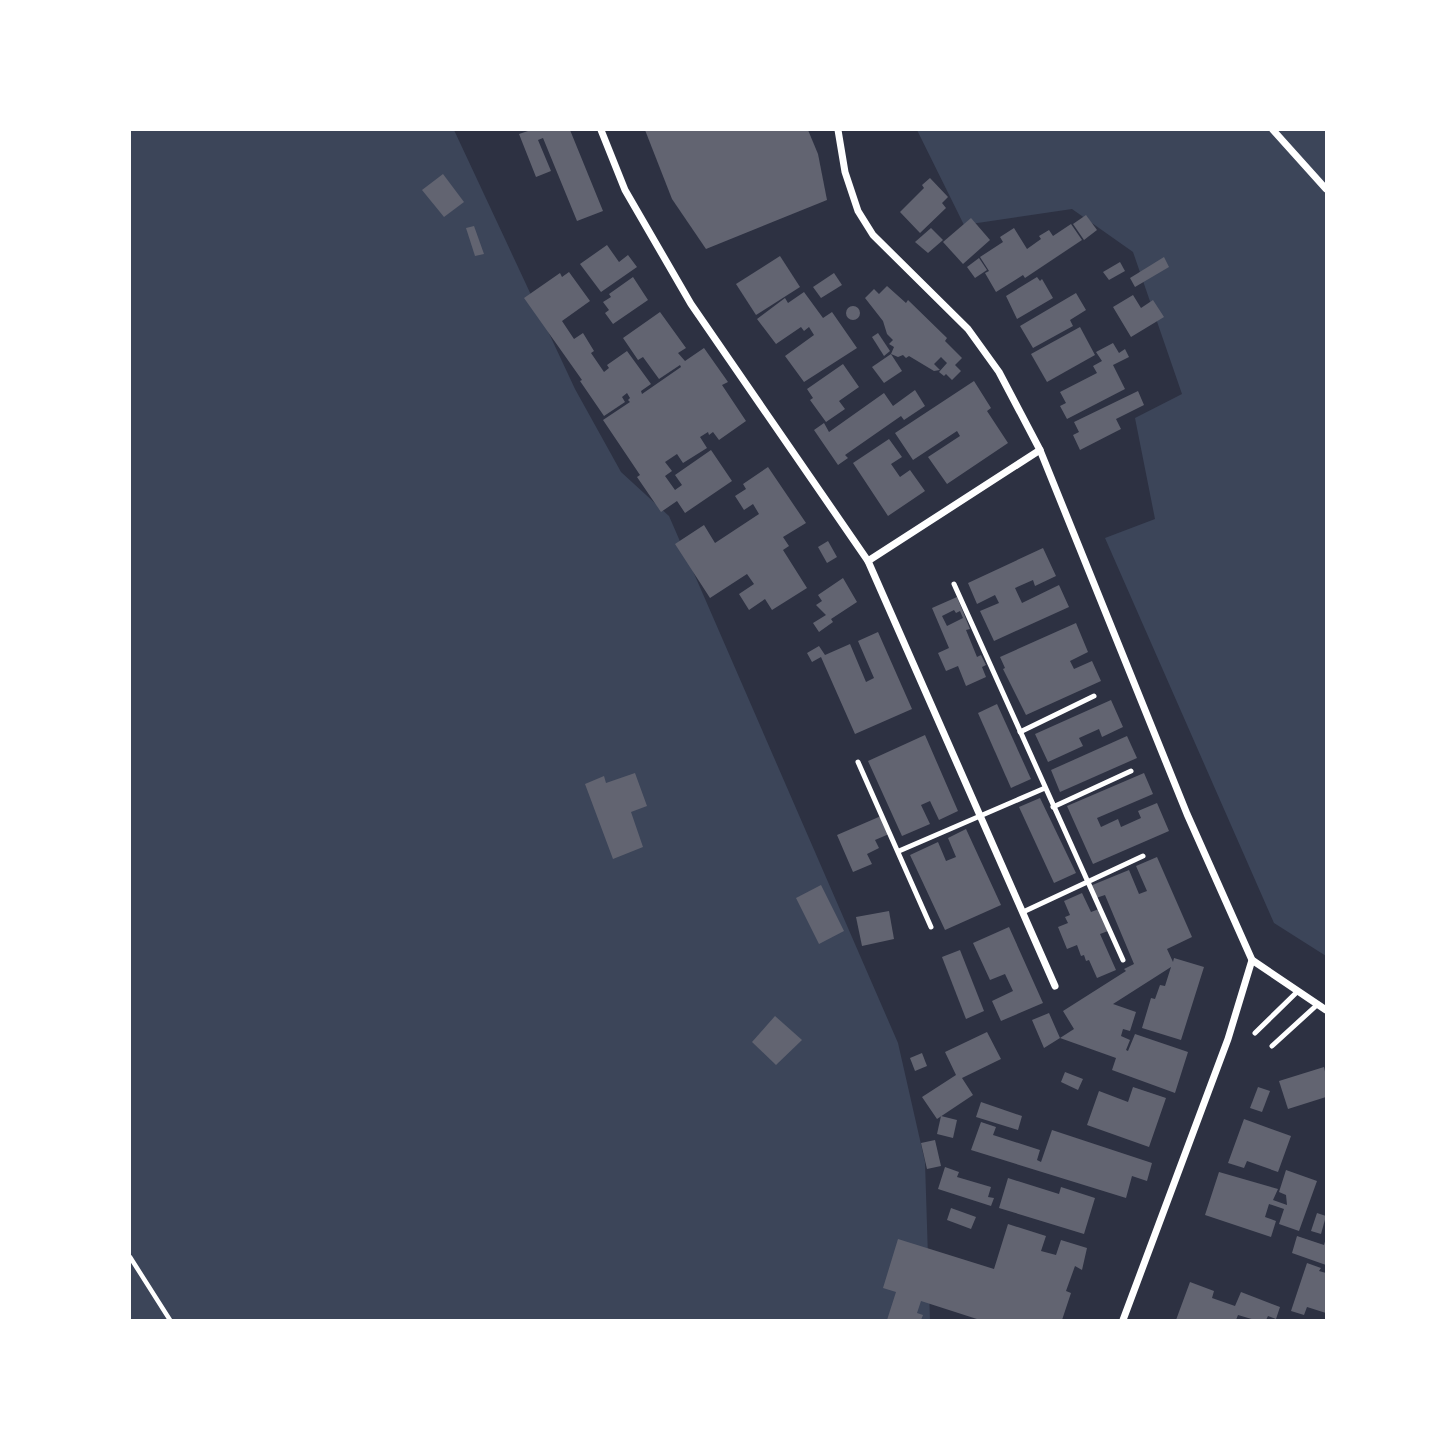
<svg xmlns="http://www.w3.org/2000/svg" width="1456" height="1450" viewBox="0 0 1456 1450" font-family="Montserrat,sans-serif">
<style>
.green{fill:#3c4559}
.building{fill:#626471;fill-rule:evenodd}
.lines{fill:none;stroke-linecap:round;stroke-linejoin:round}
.path{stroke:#fff;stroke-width:4.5}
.service{stroke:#fff;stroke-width:5}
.minor{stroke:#fff;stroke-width:7}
</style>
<rect width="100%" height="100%" fill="#2d3142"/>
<g class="green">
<path d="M130,130H454L575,389L621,472L669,516L898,1043L925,1162L930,1320H130Z"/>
<path d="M917,130H1326V956L1274,923L1105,538L1155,519L1135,418L1182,394L1133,252L1072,209L964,225Z"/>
</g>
<g class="building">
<path d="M531,130H570L603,211L577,221L543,138L538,140L551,171L536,177L519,134Z"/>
<path d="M645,130H808L818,154L827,200L706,249L672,199Z"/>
<path d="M443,174L464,202L444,217L422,190Z"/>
<path d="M930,178L948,197L942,203L946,208L920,233L900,212L924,188L922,185Z"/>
<path d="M1086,215L1097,230L1084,240L1073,224Z"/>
<path d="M971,218L990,240L963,264L943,242Z"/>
<path d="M1071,224L1082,240L1025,278L1023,275L996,292L985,273L989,271L980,257L1003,242L1000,237L1014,228L1027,249L1041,239L1039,236L1049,230L1053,236Z"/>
<path d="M474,226L484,254L475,256L466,228Z"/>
<path d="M931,228L943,240L928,253L915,242Z"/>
<path d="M607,245L619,262L628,255L637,267L601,292L580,264Z"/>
<path d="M780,256L800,287L756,315L736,284Z"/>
<path d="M1164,257L1169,267L1135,287L1130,278Z"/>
<path d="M979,258L987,270L975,278L967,267Z"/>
<path d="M1120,262L1125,271L1109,280L1103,272Z"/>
<path d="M569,272L590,301L562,321L574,339L583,333L594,351L591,353L604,372L609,368L607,365L627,351L651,384L641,391L642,394L681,367L680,365L659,379L643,357L638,360L623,338L660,312L686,348L678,353L685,361L704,348L728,382L722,385L746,421L719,440L713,432L709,435L708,432L700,437L707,448L683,463L677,454L665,462L672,471L665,476L675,490L682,485L675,475L711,450L732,481L685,513L677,501L661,512L637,477L640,475L603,420L630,402L628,400L630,398L627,393L622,397L625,402L604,416L580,381L582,380L524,298L560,273L562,277Z"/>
<path d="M834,273L842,285L821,298L813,287Z"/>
<path d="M633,277L648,300L613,324L605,313L609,310L603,302L611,297L609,294Z"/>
<path d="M1037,277L1040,281L1042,279L1053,298L1017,319L1006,296Z"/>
<path d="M887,286L906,303L908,300L947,338L945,341L962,358L955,365L961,371L952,380L946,374L944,376L939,372L947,363L941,357L934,364L940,370L934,371L909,356L906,358L903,355L898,357L891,354L894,347L889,344L893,340L887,334L883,321L865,298L874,289L879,294Z"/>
<path d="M804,292L823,318L832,312L857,348L804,382L785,356L814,335L809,327L804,331L801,327L776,344L757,319L785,298L788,303Z"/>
<path d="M1076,293L1086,310L1070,320L1073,326L1033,348L1020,326Z"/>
<path d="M1133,295L1141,308L1153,300L1164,317L1131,337L1113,307Z"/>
<circle cx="853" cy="313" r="7"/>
<path d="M1080,327L1095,355L1047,382L1031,354Z"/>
<path d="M878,333L890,351L884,356L872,337Z"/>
<path d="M1113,343L1119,353L1125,349L1129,357L1113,365L1125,389L1067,419L1060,406L1066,403L1060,392L1097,373L1093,366L1102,361L1096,352Z"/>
<path d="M891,354L902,371L884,383L872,367Z"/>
<path d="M843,364L859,387L839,401L845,409L826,422L810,400L813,398L807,389Z"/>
<path d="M974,381L991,408L987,411L1008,443L947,484L928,457L960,436L957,431L913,460L895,433Z"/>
<path d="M915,390L925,406L904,420L901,416L845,455L848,458L838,465L814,430L824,423L829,432L884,393L893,406Z"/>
<path d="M1138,391L1144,405L1116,419L1121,429L1080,450L1073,435L1079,432L1074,422Z"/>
<path d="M889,439L902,457L891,464L900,477L910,470L925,491L888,516L853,463Z"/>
<path d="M768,467L806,523L783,537L789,546L783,550L807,588L772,610L765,599L749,610L739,594L754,584L747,574L710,598L675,544L704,525L715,543L759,514L753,504L744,510L735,496L746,489L743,484Z"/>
<path d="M828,541L837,557L827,563L818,547Z"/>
<path d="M1043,548L1056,576L1035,586L1033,580L1015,588L1022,603L1059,585L1069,607L994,641L980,611L999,603L995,595L977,604L968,583Z"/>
<path d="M843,578L857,602L831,619L833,622L819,632L813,623L826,615L816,605L822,601L818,595Z"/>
<path d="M957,597L970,629L966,630L977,657L981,655L986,665L982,667L986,677L966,686L958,666L946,671L938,653L949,648L932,608ZM954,610L956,613L960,611L963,618L947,626L942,616Z"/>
<path d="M1076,623L1088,652L1070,661L1074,669L1092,661L1101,681L1026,715L1003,669L1005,668L1000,657Z"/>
<path d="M878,632L912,709L855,734L821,657L812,662L807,653L819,646L825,655L850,644L866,682L874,678L858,641Z"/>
<path d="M1111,700L1123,727L1102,737L1099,729L1079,738L1083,746L1048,762L1035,734Z"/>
<path d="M997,704L1031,779L1011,788L978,713Z"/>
<path d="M925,735L958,811L939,820L930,801L921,805L930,824L902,836L868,761Z"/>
<path d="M1127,736L1137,758L1060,792L1051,770Z"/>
<path d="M635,773L647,806L631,812L643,847L613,859L585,784L604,776L606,783Z"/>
<path d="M1144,773L1153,794L1097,818L1101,827L1118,819L1121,827L1141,818L1138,811L1157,803L1169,831L1093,864L1067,806Z"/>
<path d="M1040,798L1076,873L1054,883L1019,807Z"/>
<path d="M881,816L889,834L875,840L879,848L867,854L872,864L853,872L837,835Z"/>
<path d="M966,829L1001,905L945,930L910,855L938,842L946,861L956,857L948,838Z"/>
<path d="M1157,857L1192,937L1167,949L1173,962L1174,958L1204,967L1181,1040L1142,1028L1151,998L1155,999L1160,985L1165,986L1171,967L1113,1004L1136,1012L1130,1031L1123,1029L1121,1036L1130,1040L1126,1050L1128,1051L1135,1034L1188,1052L1175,1093L1112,1070L1116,1058L1060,1038L1044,1048L1032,1020L1049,1013L1060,1038L1074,1029L1063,1011L1126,971L1124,969L1134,964L1105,895L1096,898L1090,886L1129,870L1139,894L1147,891L1136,866Z"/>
<path d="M821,885L844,931L819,944L796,898Z"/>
<path d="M1082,893L1091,912L1099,909L1108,931L1100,934L1116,970L1097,978L1089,960L1086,961L1084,955L1081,956L1077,945L1067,949L1058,927L1068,923L1065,917L1070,915L1064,901Z"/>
<path d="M889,911L894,939L862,946L856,917Z"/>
<path d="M1009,927L1043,1003L1001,1021L992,1001L1013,991L1005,974L990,980L973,943Z"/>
<path d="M960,950L984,1011L966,1019L942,957Z"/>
<path d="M775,1016L802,1040L776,1065L752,1042Z"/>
<path d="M987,1032L1001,1059L962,1078L973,1095L937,1119L922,1097L956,1075L945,1052Z"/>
<path d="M922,1053L927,1066L915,1071L910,1058Z"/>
<path d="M1324,1067L1326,1076V1097L1288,1109L1279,1081Z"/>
<path d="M1065,1072L1083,1079L1078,1090L1061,1082Z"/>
<path d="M1133,1087L1166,1098L1149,1147L1087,1125L1099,1091L1128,1102Z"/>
<path d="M1258,1087L1270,1091L1262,1112L1250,1108Z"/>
<path d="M981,1102L1022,1116L1018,1130L976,1117Z"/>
<path d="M941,1116L957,1120L953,1138L937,1134Z"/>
<path d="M1244,1119L1291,1136L1278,1172L1247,1161L1244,1168L1228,1163Z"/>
<path d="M981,1122L996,1127L993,1135L1040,1150L1037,1160L1041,1162L1052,1130L1152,1163L1147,1181L1132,1176L1126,1198L971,1150Z"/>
<path d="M935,1140L941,1166L927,1169L921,1143Z"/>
<path d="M945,1167L959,1172L957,1177L991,1187L988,1197L994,1198L991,1206L938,1189Z"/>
<path d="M1286,1170L1317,1181L1299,1231L1279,1224L1284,1209L1269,1204L1265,1217L1276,1221L1271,1237L1205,1215L1219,1172L1278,1189L1273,1200L1287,1205L1286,1195L1279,1192Z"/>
<path d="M1008,1178L1059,1194L1061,1187L1095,1198L1084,1234L999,1208Z"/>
<path d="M951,1208L976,1217L971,1229L947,1220Z"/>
<path d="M1317,1213L1326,1216L1321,1234L1311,1231Z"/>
<path d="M1008,1224L1046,1236L1041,1251L1056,1255L1061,1240L1087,1248L1082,1270L1075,1266L1066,1291L1071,1293L1062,1320H980L921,1301L917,1313L923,1315L921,1320H887L896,1292L883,1288L898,1239L994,1269Z"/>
<path d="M1297,1236L1324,1245L1326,1238V1265L1292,1253Z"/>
<path d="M1307,1263L1321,1268L1319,1271L1326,1273V1313L1307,1307L1304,1315L1291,1311Z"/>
<path d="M1190,1282L1214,1291L1212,1298L1235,1306L1241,1292L1280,1307L1276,1319L1268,1316L1266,1320H1255L1238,1315L1236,1320H1176Z"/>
</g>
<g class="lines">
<path class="path" d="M130,1257L170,1320"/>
<g class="service">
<path d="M954,584L1123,960"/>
<path d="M1020,732L1094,696"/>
<path d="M858,762L931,927"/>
<path d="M1053,807L1131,771"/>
<path d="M899,851L1045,788"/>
<path d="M1023,912L1143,856"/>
<path d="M1255,1033L1298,991"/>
<path d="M1272,1046L1318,1004"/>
</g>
<g class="minor">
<path d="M601,130L625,190L691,304L868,561L1055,986"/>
<path d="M838,130L845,172L858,211L873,235L968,329L999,372L1040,450L1187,814L1252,960L1326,1010"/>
<path d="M1273,130L1326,189"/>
<path d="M868,561L1040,450"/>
<path d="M1123,1320L1228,1039L1252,960"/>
</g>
</g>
<rect width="1456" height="1450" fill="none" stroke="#ffffff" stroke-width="262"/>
</svg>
